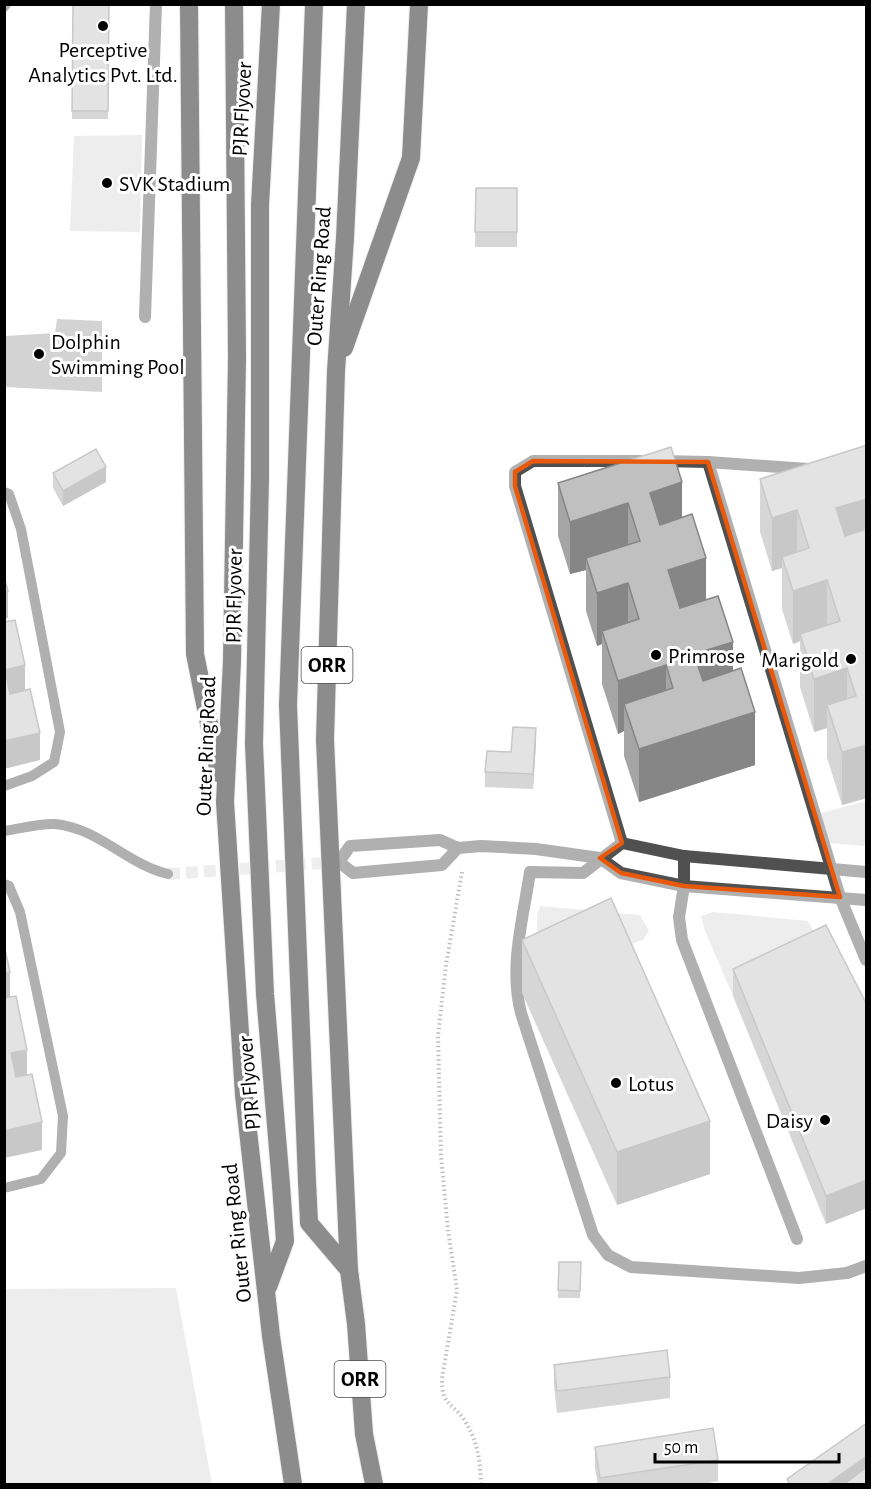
<svg xmlns="http://www.w3.org/2000/svg" width="871" height="1489" viewBox="0 0 871 1489" font-family="'Alegreya Sans',sans-serif">
<style>
.green{fill:#d7d7d7}
.water{fill:#9e9e9e}
.lines{fill:none;stroke-linecap:round;stroke-linejoin:round}
.street-tunnel{stroke:#d9d9d9;stroke-width:12;stroke-dasharray:12 6;stroke-linecap:butt}
.highway-casing{stroke:#dbdbdb;stroke-width:20}
.path{stroke:#727272;stroke-width:4;stroke-dasharray:1.5 3;stroke-linecap:butt}
.lane{stroke:#505050;stroke-width:10}
.street{stroke:#505050;stroke-width:12}
.highway{stroke:#000;stroke-width:18}
.highway-bridge-casing{stroke:#dbdbdb;stroke-width:20;stroke-linecap:butt}
.highway-bridge{stroke:#000;stroke-width:18}
.wall{fill:#a5a5a5}
.shaded-wall{fill:#868686}
.building{fill:#c0c0c0;stroke:#868686;stroke-width:1.5}
.marked{fill:none;stroke:#e8590c;stroke-width:4.5;stroke-linejoin:round}
.poi-dot{fill:#000;stroke:#fff;stroke-width:2}
.labels{text-anchor:middle;stroke-width:6;stroke-linejoin:round;paint-order:stroke}
.shield{fill:#fff;stroke:#4c4c4c;stroke-width:1.5}
.shield-label{font-size:21px;font-weight:bold;fill:#000}
.poi-label{font-size:22px;fill:#000;stroke:#fff;text-anchor:start}
.street-label{font-size:22px;fill:#000;stroke:#fff}
</style>
<rect width="100%" height="100%" fill="#fff"/>
<g class="green">
<path d="M142,135L140,232L70,231L74,136Z"/>
<path d="M866,801V846L816,842L811,816Z"/>
<path d="M540,906L640,915L649,931L643,940L538,975L537,915Z"/>
<path d="M713,912L808,921L826,953L733,996L705,931L701,916Z"/>
<path d="M176,1288L212,1484H5V1289Z"/>
</g>
<path class="water" d="M57,319L102,321V392L5,387V336L55,333Z"/>
<g class="lines">
<path class="street-tunnel" d="M168,874L338,862"/>
<defs>
<g id="highway">
<path d="M189,4L195,654L219,773"/>
<path d="M234,4L237,358L232,661L225,802L244,1095L271,1336L293,1484"/>
<path d="M356,4L345,238L336,371L325,740L349,1270L356,1324L364,1434L374,1484"/>
<path d="M344,348L411,158L419,4"/>
<path d="M307,1181L309,1223L349,1270"/>
<path d="M268,1287L285,1241L281,1185"/>
</g>
</defs>
<use href="#highway" class="highway-casing"/>
<path class="path" d="M462,872L446,965L438,1036L441,1156L448,1230L457,1290L442,1379C442,1405 450,1401 463,1418C478,1441 480,1459 481,1484"/>
<g class="lane">
<path d="M4,7L6,4"/>
<path d="M4,492L9,494L21,529L60,732L54,762L32,776L4,786"/>
<path d="M4,831C20,829 39,823 55,824C98,828 127,864 168,874"/>
<path d="M4,884L9,886L20,912L63,1116L61,1153L41,1179L4,1188"/>
</g>
<g class="street">
<path d="M145,317L156,4"/>
<path d="M661,461L708,462L808,469"/>
<path d="M708,462L840,897L866,960"/>
<path d="M622,843L515,486V472L533,461H641"/>
<path d="M458,848L442,865L353,873L339,862L350,846L440,840L458,848L481,846L536,849L600,858L621,873L684,886L866,900"/>
<path d="M684,856V886L679,917L682,940L797,1239"/>
<path d="M866,872L684,856L622,843L583,873L530,872C523,919 509,967 521,1013L593,1235L608,1255L631,1267L799,1278L847,1273L866,1266"/>
</g>
<use href="#highway" class="highway"/>
<defs>
<g id="highway-bridge">
<path d="M271,4L260,205V478L254,744L265,994L281,1185"/>
<path d="M307,1181L288,705L314,4"/>
</g>
</defs>
<use href="#highway-bridge" class="highway-bridge-casing"/>
<use href="#highway-bridge" class="highway-bridge"/>
</g>
<g class="wall">
<path d="M73,4H109L108,119H72Z"/>
<path d="M476,188H517V247H475Z"/>
<path d="M867,445V798L842,805L827,758V728L814,732L800,687V641L793,644L782,609V568L772,571L760,532V479Z"/>
<path d="M53,473L106,482L63,506L53,488Z"/>
<path d="M558,483L682,518L706,600L733,671L755,765L639,802L624,756V731L618,734L602,684V644L597,646L586,611V570L570,574L558,536Z"/>
<path d="M536,743L533,789L485,787V772L511,752Z"/>
<path d="M522,940L710,1174L617,1205L522,993Z"/>
<path d="M733,969L867,1005V1208L826,1224L733,996Z"/>
<path d="M581,1262L580,1298H558V1290Z"/>
<path d="M554,1365L670,1377V1398L557,1413L554,1386Z"/>
<path d="M595,1447L718,1460V1481L698,1485H598L595,1468Z"/>
</g>
<g class="shaded-wall">
<path d="M106,467V482L63,506V491Z"/>
<path d="M682,482V535L650,545V493Z"/>
<path d="M867,499V551L836,561V508Z"/>
<path d="M628,503V556L586,558V570L570,574V522Z"/>
<path d="M797,510V563L782,557V568L772,571V518Z"/>
<path d="M706,558V611L668,622V570Z"/>
<path d="M827,580V633L800,634V641L793,644V591Z"/>
<path d="M628,583V636L602,631V644L597,646V593Z"/>
<path d="M4,591H8V618L4,619Z"/>
<path d="M733,642V694L694,707V654Z"/>
<path d="M25,665V693L5,698V670Z"/>
<path d="M666,665V718L624,704V731L618,734V681Z"/>
<path d="M847,668V721L827,705V728L814,732V679Z"/>
<path d="M755,712V765L639,802V749Z"/>
<path d="M536,728V743L533,789V774Z"/>
<path d="M40,733V760L4,769V741Z"/>
<path d="M867,745V798L842,805V752Z"/>
<path d="M10,972V1000L4,1001V973Z"/>
<path d="M27,1050V1077L11,1081V1053Z"/>
<path d="M710,1121V1174L617,1205V1152Z"/>
<path d="M42,1122V1150L4,1158V1131Z"/>
<path d="M867,1180V1208L826,1224V1196Z"/>
<path d="M867,1456V1477L856,1485H826Z"/>
</g>
<g class="building">
<path d="M73,4H109L108,111H72Z"/>
<path d="M476,188H517V232H475Z"/>
<path d="M867,445V499L836,508L845,536L867,529V745L842,752L827,705L856,696L847,668L814,679L800,634L840,621L827,580L793,591L782,557L809,548L797,510L772,518L760,479Z"/>
<path d="M671,447L682,482L650,493L660,525L692,514L706,558L668,570L680,608L718,596L733,642L694,654L703,681L741,668L755,712L639,749L624,704L673,688L666,665L618,681L602,631L639,619L628,583L597,593L586,558L640,541L628,503L570,522L558,483Z"/>
<path d="M96,449L106,467L63,491L53,473Z"/>
<path d="M4,576L8,591H4Z"/>
<path d="M15,620L25,665L5,670L10,694L30,689L40,733L4,741V622Z"/>
<path d="M513,727L536,728L533,774L485,772L487,751L511,752Z"/>
<path d="M611,898L710,1121L617,1152L522,940Z"/>
<path d="M826,925L867,1005V1180L826,1196L733,969Z"/>
<path d="M4,945L10,972L4,973Z"/>
<path d="M16,996L27,1050L11,1053L16,1077L32,1074L42,1122L4,1131V998Z"/>
<path d="M559,1262H581L580,1291L558,1290Z"/>
<path d="M667,1350L670,1377L557,1391L554,1365Z"/>
<path d="M867,1423V1456L826,1485H790L787,1479Z"/>
<path d="M713,1428L718,1460L600,1478L595,1447Z"/>
<path d="M867,1467V1485H843Z"/>
</g>
<path d="M0 0H871V1489H0ZM533,461L708,462L840,897L684,886L621,873L600,858L622,843L515,486V472Z" fill="#fff" fill-opacity=".55" fill-rule="evenodd"/>
<path class="marked" d="M533,461L708,462L840,897L684,886L621,873L600,858L622,843L515,486V472Z"/>
<g class="poi-dot">
<circle cx="103" cy="26" r="6"/>
<circle cx="107" cy="183" r="6"/>
<circle cx="39" cy="354" r="6"/>
<circle cx="656" cy="655" r="6"/>
<circle cx="851" cy="659" r="6"/>
<circle cx="616" cy="1083" r="6"/>
<circle cx="825" cy="1120" r="6"/>
</g>
<g class="labels">
<g class="shield">
<rect x="301.5" y="647" width="51" height="36" rx="4.5"/>
<rect x="334.5" y="1361" width="51" height="36" rx="4.5"/>
</g>
<g class="shield-label">
<text x="327" y="672">ORR</text>
<text x="360" y="1386">ORR</text>
</g>
<g class="poi-label">
<text x="103" y="57" text-anchor="middle">Perceptive<tspan x="103" dy="25">Analytics Pvt. Ltd.</tspan></text>
<text x="119" y="191">SVK Stadium</text>
<text x="51" y="349">Dolphin<tspan x="51" dy="25">Swimming Pool</tspan></text>
<text x="668" y="663">Primrose</text>
<text x="839" y="667" text-anchor="end">Marigold</text>
<text x="628" y="1091">Lotus</text>
<text x="813" y="1128" text-anchor="end">Daisy</text>
</g>
<g class="street-label">
<text transform="translate(241 109) rotate(-87)" y="8">PJR Flyover</text>
<text transform="translate(318 276) rotate(-86)" y="8">Outer Ring Road</text>
<text transform="translate(233 596) rotate(-89)" y="8">PJR Flyover</text>
<text transform="translate(205 746) rotate(-88)" y="8">Outer Ring Road</text>
<text transform="translate(248 1083) rotate(-95)" y="8">PJR Flyover</text>
<text transform="translate(236 1233) rotate(-96)" y="8">Outer Ring Road</text>
</g>
</g>
<rect width="871" height="1489" fill="none" stroke="#000000" stroke-width="12"/>
<path d="M655 1453v9h184v-9" fill="none" stroke="#000000" stroke-width="3"/>
<text x="664" y="1453" font-size="18" fill="#000000" stroke="#ffffff" stroke-width="4.5" paint-order="stroke">50 m</text>
</svg>
